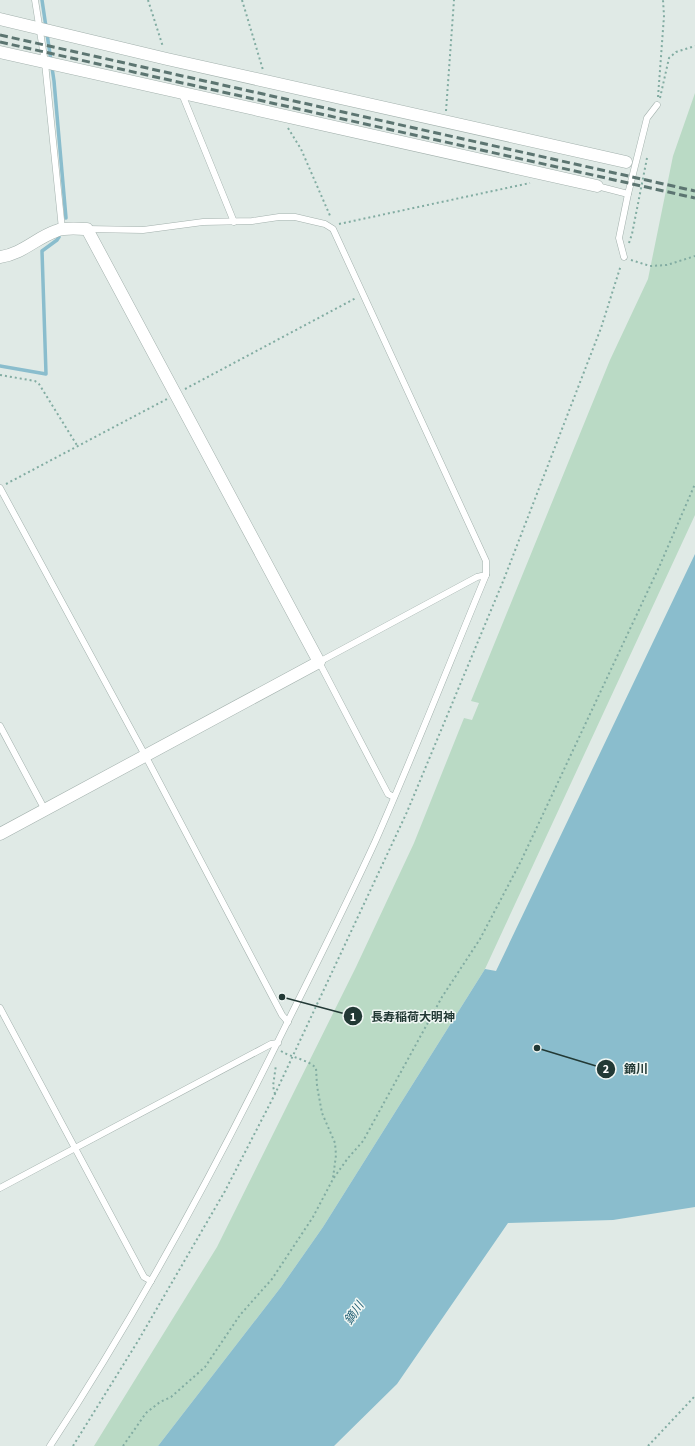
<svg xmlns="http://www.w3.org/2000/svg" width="695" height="1446" viewBox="0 0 695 1446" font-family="'Source Sans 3','Noto Sans JP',sans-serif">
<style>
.green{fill:#badac5}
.water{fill:#8abdcd}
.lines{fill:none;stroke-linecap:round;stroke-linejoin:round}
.stream{stroke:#8abdcd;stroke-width:3.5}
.service-casing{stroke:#a3b1ad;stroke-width:7}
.minor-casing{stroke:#a3b1ad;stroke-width:13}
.path{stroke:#82aca2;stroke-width:2;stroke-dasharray:2 3;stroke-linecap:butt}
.service{stroke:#fff;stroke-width:6}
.minor{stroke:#fff;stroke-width:12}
.rail{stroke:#5c7571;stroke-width:3;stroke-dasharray:8 4;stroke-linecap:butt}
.labels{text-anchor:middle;stroke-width:3;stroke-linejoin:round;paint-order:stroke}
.water-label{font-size:12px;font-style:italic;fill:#1f5d72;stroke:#f0f7f4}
.leader{fill:none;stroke:#223935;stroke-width:1.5}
.callout-dot{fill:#223935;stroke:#f0f7f4;stroke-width:1.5}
.mark-label{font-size:12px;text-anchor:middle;font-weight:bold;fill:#fff}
.callout-label{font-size:12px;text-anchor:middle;font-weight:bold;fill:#223935;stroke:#f0f7f4;stroke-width:3;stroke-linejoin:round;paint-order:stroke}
</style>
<rect width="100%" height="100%" fill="#e0eae6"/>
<path class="green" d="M695,93V515L485,969L323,1227L281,1287L158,1446H94L217,1247L356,967L414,843L464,718L472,720L479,703L471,701L610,360L648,279L673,156Z"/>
<path class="water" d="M695,554V1207L613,1220L508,1223L397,1384L334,1446H158L281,1287L323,1227L485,969L496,971Z"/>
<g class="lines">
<g class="stream">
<path d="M42,0L54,81L66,218"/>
<path d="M0,366L46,374L42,251L57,240L59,237"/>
</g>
<defs>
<g id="service">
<path d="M35,0L45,63L62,229"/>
<path d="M182,94L234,222"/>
<path d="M597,186L628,194"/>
<path d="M624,257L619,238L628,194L647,118L657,105"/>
<path d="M0,488L146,757L282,1015L288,1022"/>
<path d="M0,726L45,810"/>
<path d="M394,797L388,794L319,662L477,577L486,575"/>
<path d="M0,1008L144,1277L151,1281"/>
<path d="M0,1188L271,1044L278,1043"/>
<path d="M50,1446C139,1311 216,1168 287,1023C317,963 347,903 375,842C414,754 449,664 486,575V561L333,229L325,224L312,221L295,217H279L252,221L203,222L143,230L87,229"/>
</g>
<g id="minor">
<path d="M0,19L167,59L626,162"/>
<path d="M0,52L597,186"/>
<path d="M0,257C22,254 36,238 56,231C66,227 77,229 87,229L319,662L0,834"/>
</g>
</defs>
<use href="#service" class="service-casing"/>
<use href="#minor" class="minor-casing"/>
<g class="path">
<path d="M148,0L163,47"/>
<path d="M242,0L263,70"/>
<path d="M658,97L664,16L663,0"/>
<path d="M660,98L669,58L676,52L695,46"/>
<path d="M446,111L454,0"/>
<path d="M288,128L301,149L331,218"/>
<path d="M339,224L530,183"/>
<path d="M629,243L632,234L647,158"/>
<path d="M631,260L650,266L667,265L695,256"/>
<path d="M0,375L35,381L39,384L78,447"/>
<path d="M185,389L356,298"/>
<path d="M6,484L167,399"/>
<path d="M281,1051C292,1058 307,1059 316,1068L317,1086L322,1113L335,1143L336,1155L333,1178"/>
<path d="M275,1094L273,1086L276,1065"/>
<path d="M73,1446L138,1341L225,1191L275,1094L407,812L504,579L601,328L621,265"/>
<path d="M123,1446L146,1413L160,1402L171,1397L205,1367L240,1315L272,1279L313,1217L333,1179L348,1158L363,1141L442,997L480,939L521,861L660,565L695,484"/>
<path d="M648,1446L695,1396"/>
</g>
<use href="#service" class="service"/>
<use href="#minor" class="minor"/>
<g class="rail">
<path d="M0,35L695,191"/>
<path d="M0,42L695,198"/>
</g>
</g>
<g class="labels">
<g class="water-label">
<text transform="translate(354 1313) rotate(-56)" y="4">鏑川</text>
</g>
</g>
<path class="leader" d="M282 997L353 1016M537 1048L606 1069"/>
<g class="callout-dot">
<circle cx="282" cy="997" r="4"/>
<circle cx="537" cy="1048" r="4"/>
<circle cx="353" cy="1016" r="10"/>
<circle cx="606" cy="1069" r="10"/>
</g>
<g class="mark-label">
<text x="353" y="1021">1</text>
<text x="606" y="1073">2</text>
</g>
<g class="callout-label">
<text x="413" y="1021">長寿稲荷大明神</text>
<text x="636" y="1073">鏑川</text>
</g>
</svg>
